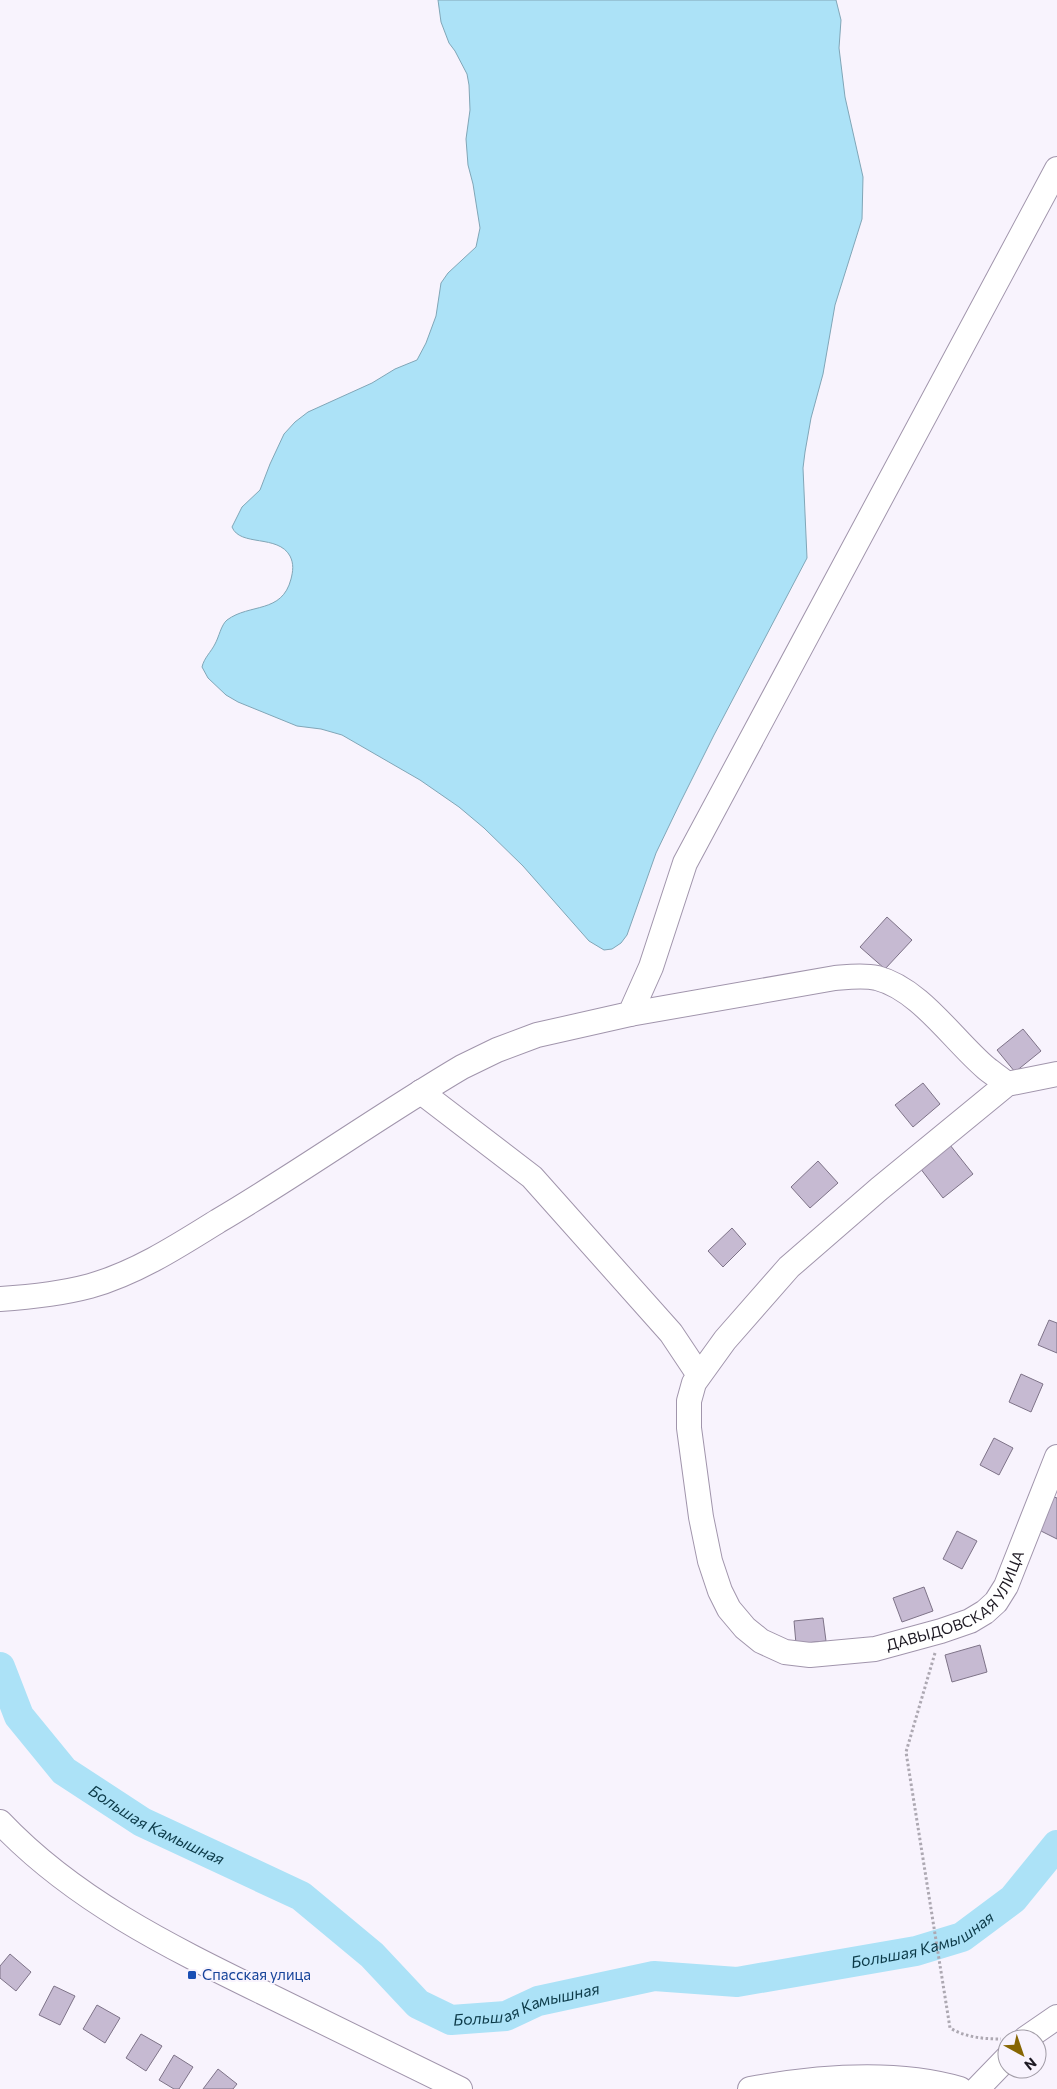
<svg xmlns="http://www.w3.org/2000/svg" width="1057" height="2089" viewBox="0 0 1057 2089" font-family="Commissioner,sans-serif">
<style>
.water{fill:#ace2f7;stroke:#81a6b7}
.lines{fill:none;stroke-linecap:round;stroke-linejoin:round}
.river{stroke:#ace2f7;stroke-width:30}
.building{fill:#c6bad2;stroke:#7e7388}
.minor-casing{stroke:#a195ac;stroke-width:26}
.path{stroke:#ada8b2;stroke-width:3;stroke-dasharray:2.5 2.5;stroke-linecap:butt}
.minor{stroke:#fff;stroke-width:24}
.transit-dot{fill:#1a4fb4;stroke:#f8f3fd;stroke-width:2}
.labels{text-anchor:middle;stroke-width:4;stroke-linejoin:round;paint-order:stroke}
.street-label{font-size:15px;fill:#1e1a23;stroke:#f8f3fd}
.transit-label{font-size:15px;fill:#164399;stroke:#f8f3fd;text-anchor:start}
.water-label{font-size:16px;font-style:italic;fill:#0c3a48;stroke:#f8f3fd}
</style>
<rect width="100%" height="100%" fill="#f8f3fd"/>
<path class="water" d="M438,0H836L841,20L839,48L845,97L863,177L862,219L835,305L823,374L811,418L805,452L803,468L807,558L714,735L680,803L656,853L627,935L621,943L612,949L604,950L589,941L523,866L484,828L459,807L420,780L342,735L321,729L297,726L238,702L226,695L208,678L202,667C204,658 211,652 215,644C219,637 221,625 227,620C250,603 282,614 291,579C293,571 294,564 290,556C278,534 240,547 232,527L242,507L260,490L270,464L284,434L295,422L308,412L372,383L395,369L417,360L426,343L436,316L441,283L448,273L476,247L480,228L473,184L468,165L466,139L470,110L469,85L467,74L455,51L449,43L441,22Z"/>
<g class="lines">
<path class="river" id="s1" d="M0,1667L19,1716L64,1771L142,1822L301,1896L372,1955L418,2004L451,2020L506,2016L538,2001L654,1976L737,1982L916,1951L962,1937L1013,1899L1057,1845"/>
</g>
<g class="building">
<path d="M887,917L912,940L885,969L860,947Z"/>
<path d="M1023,1029L1041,1051L1015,1072L997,1050Z"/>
<path d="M923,1083L940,1104L913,1127L895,1105Z"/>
<path d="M950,1145L973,1174L943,1198L920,1168Z"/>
<path d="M818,1161L838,1183L810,1208L791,1187Z"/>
<path d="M732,1228L746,1244L723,1267L708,1251Z"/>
<path d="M1049,1320L1057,1323V1353L1038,1345Z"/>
<path d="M1021,1374L1043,1384L1031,1412L1009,1402Z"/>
<path d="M994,1438L1013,1448L999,1475L980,1465Z"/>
<path d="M1054,1497L1057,1498V1539L1037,1529Z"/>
<path d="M957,1531L977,1541L962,1569L943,1559Z"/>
<path d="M924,1587L933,1611L902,1622L893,1598Z"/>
<path d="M823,1618L826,1641L796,1644L794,1621Z"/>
<path d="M980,1645L987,1672L952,1682L945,1655Z"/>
<path d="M10,1954L31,1972L16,1991L0,1978V1966Z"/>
<path d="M54,1986L75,1996L60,2025L39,2015Z"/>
<path d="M97,2005L120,2018L105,2043L83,2029Z"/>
<path d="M141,2034L162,2046L146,2071L126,2058Z"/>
<path d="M174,2055L193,2067L179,2089H174L159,2080Z"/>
<path d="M218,2069L237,2084L233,2089H203Z"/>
</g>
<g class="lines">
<defs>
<g id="minor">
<path d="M630,1014L835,978C848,977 863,975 877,978C920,989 953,1040 986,1068C992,1073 1000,1078 1007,1084"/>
<path id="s2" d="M1057,1074L1007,1084L879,1189L789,1267L725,1340L694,1383L689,1401V1428L701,1517L710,1561L720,1591L729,1609L745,1628L761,1641L785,1652L810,1655L875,1649L941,1631L970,1621L985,1612L996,1602L1006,1586L1057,1457"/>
<path d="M421,1092L532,1177L671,1333L699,1375"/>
<path d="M0,1299C31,1297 60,1294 90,1286C136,1273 178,1246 218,1221C301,1172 379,1116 462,1067L497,1050L537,1035L630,1014L651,967L685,863L1057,169"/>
<path d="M0,1822C73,1899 168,1946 262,1992C328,2025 394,2057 460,2089"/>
<path d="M1025,2039L1057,2017"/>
<path d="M750,2089C816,2077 895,2070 960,2089"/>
<path d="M977,2089L1007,2058"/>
</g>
</defs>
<use href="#minor" class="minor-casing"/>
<path class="path" d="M935,1653L906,1752L950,2028C965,2037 983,2039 1001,2039"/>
<use href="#minor" class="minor"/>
</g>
<rect class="transit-dot" x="187" y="1970" width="10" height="10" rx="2.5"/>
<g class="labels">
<g class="street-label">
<text dy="5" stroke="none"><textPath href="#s2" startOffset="980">ДАВЫДОВСКАЯ УЛИЦА</textPath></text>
</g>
<g class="transit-label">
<text x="202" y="1980">Спасская улица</text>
</g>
<g class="water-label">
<text dy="6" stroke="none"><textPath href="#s1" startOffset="231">Большая Камышная</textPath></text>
<text dy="6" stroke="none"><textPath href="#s1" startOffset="1072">Большая Камышная</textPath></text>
<text dy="6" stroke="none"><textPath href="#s1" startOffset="666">Большая Камышная</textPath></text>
</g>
</g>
<g transform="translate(1022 2054) rotate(140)"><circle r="24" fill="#f8f3fd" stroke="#a19ca6"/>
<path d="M0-4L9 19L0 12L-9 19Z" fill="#876602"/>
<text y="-8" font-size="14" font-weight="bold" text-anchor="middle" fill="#1e1a23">N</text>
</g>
</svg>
